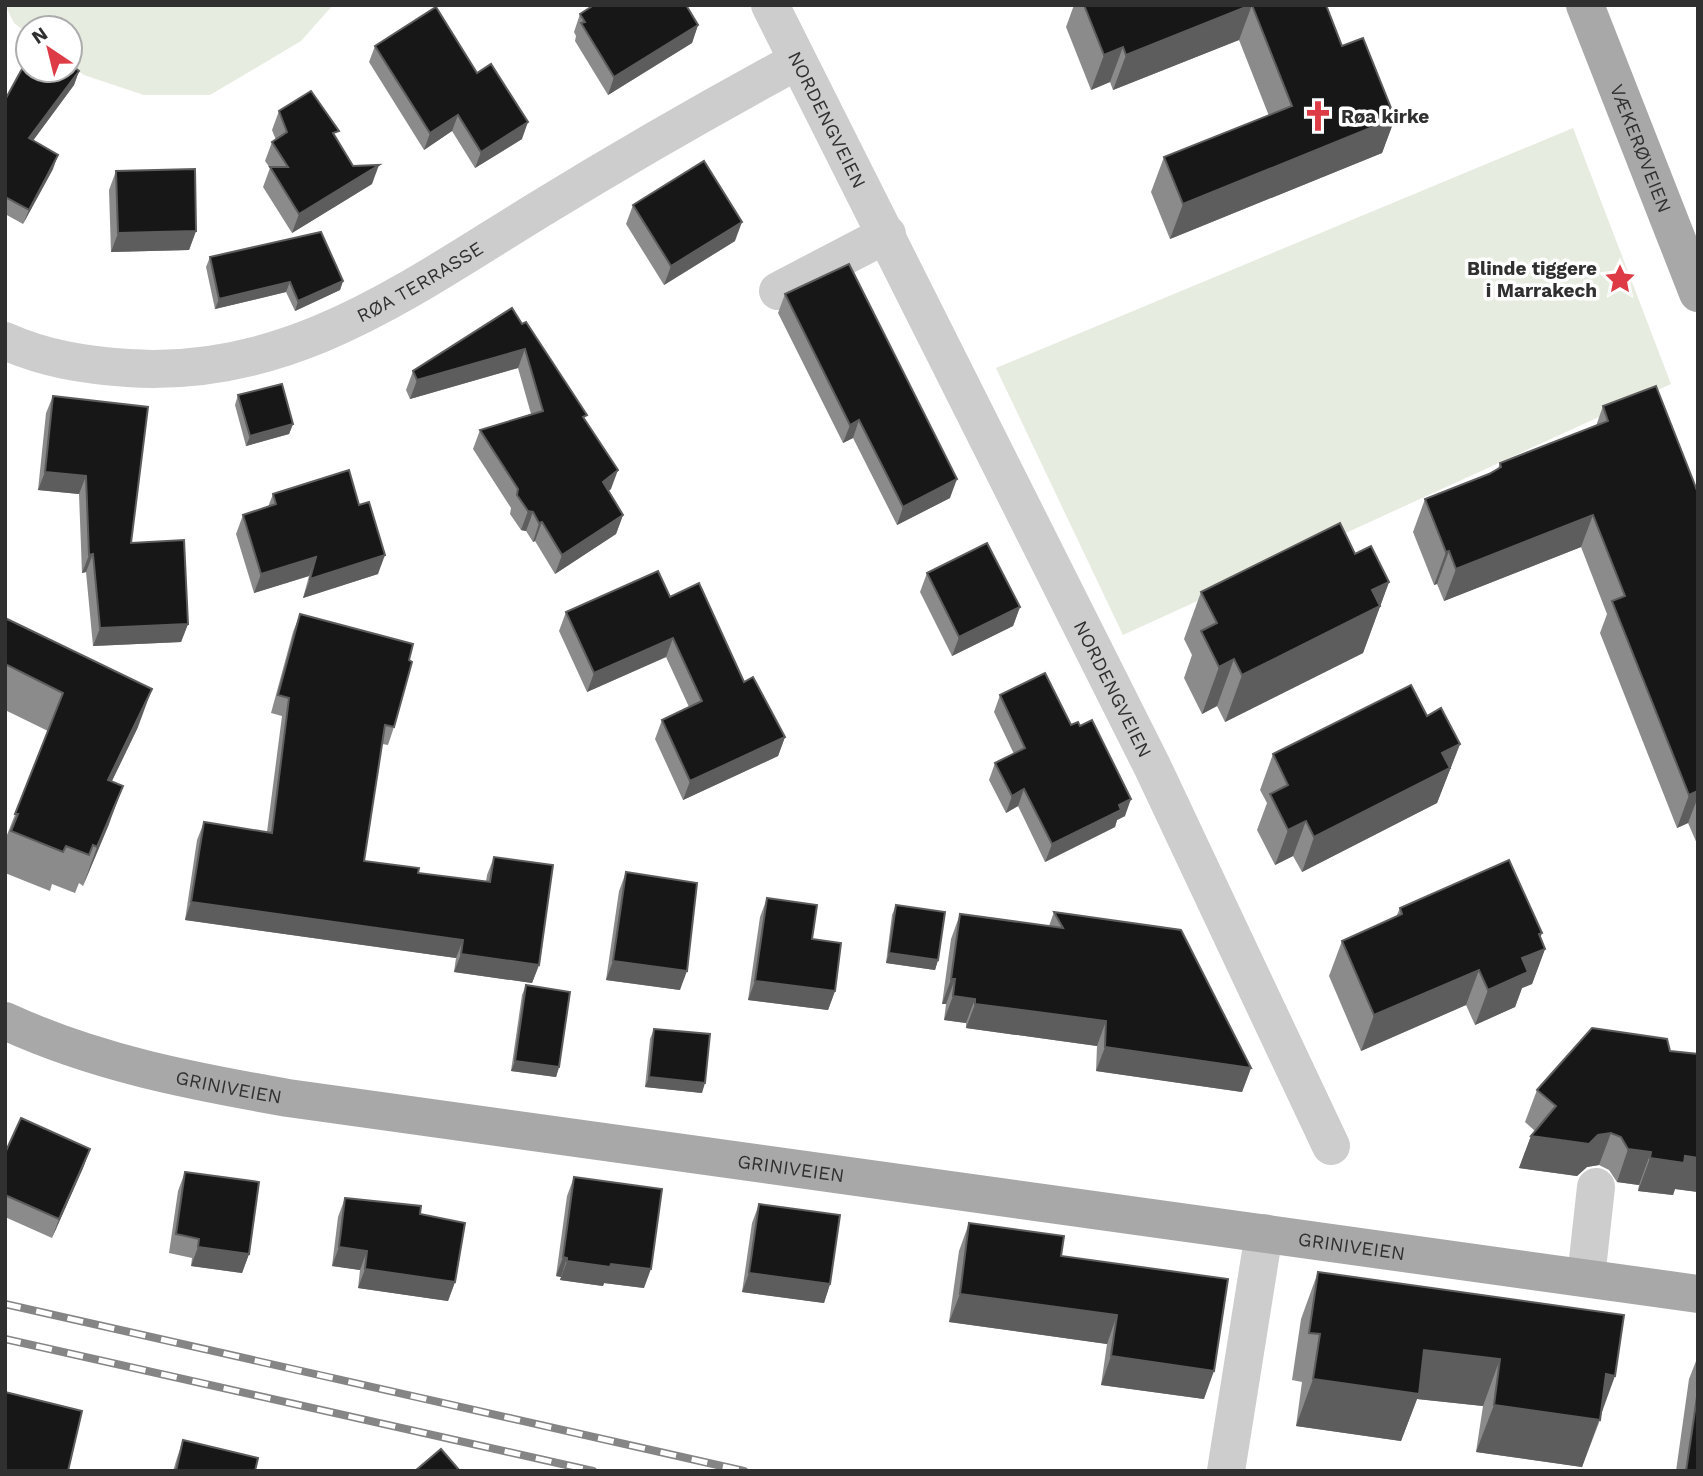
<svg xmlns="http://www.w3.org/2000/svg" width="1703" height="1476" viewBox="0 0 1703 1476" font-family="'Work Sans',sans-serif">
<style>
.green{fill:#e6ecdf}
.lines{fill:none;stroke-linecap:round;stroke-linejoin:round}
.minor{stroke:#cdcdcd;stroke-width:38}
.major{stroke:#a8a8a8;stroke-width:38}
.rail-casing{stroke:#858585;stroke-width:8}
.rail{stroke:#fff;stroke-width:5;stroke-dasharray:16;stroke-linecap:butt}
.wall{fill:#8b8b8b}
.shaded-wall{fill:#5d5d5d}
.building{fill:#171717;stroke:#5d5d5d;stroke-width:2}
.labels{text-anchor:middle;stroke-width:7;stroke-linejoin:round;paint-order:stroke}
.poi-label{font-size:19px;font-weight:bold;fill:#303030;stroke:#fff;text-anchor:start}
.street-label{font-size:19px;fill:#303030;stroke:#fff}
</style>
<rect width="100%" height="100%" fill="#fff"/>
<g class="green">
<path d="M5,5H333L301,41L210,95H144L84,75L70,65V28H28V34L14,23Z"/>
<path d="M1573,128L1671,384L1123,635L996,368Z"/>
</g>
<g class="lines">
<g class="minor">
<path id="s1" d="M770,5L1152,766L1331,1146"/>
<path d="M778,291L887,234"/>
<path id="s2" d="M5,341C45,359 85,365 128,368C290,379 409,289 540,209C625,157 710,108 797,61"/>
<path d="M1586,1278L1596,1187"/>
<path d="M1226,1471L1264,1233"/>
</g>
<g class="major">
<path id="s3" d="M1585,5L1698,293"/>
<path id="s4" d="M5,1021C96,1063 191,1081 288,1098L1698,1294"/>
</g>
<defs>
<g id="rail">
<path d="M5,1304L744,1471"/>
<path d="M5,1339L593,1471"/>
</g>
</defs>
<use href="#rail" class="rail-casing"/>
<use href="#rail" class="rail"/>
</g>
<g class="wall">
<path d="M1074,5H1326L1342,46L1395,118L1382,153L1170,239L1151,192L1164,157L1269,116L1239,40L1113,90L1110,82L1091,90L1066,27Z"/>
<path d="M580,14L698,25L692,43L608,95L575,41L576,36L574,32Z"/>
<path d="M375,46L477,73L522,139L475,168L452,131L424,150L369,62Z"/>
<path d="M79,71L74,85L33,140L53,169L23,224L5,214V100Z"/>
<path d="M279,111L336,138L353,166L372,184L292,233L263,187L270,168L265,161L272,142L276,140L272,130Z"/>
<path d="M116,171L196,231L189,250L111,252L109,190Z"/>
<path d="M633,205L735,241L664,285L626,224Z"/>
<path d="M210,257L343,281L340,290L295,311L286,292L215,309L206,267Z"/>
<path d="M785,294L950,498L897,525L853,438L843,443L778,313Z"/>
<path d="M512,308L585,421L611,489L608,491L623,515L616,534L555,574L535,541L533,542L526,531L521,530L510,514L511,508L473,449L480,430L531,414L518,368L410,399L406,390L413,371Z"/>
<path d="M238,395L293,424L289,434L246,446L235,405Z"/>
<path d="M53,396L131,543L188,624L181,642L93,646L86,572L82,573L79,494L38,490L46,413Z"/>
<path d="M1603,406L1698,493V846L1688,823L1677,828L1600,633L1607,614L1581,547L1444,601L1437,584L1434,585L1413,532L1425,499L1489,474L1498,469L1500,463L1596,426Z"/>
<path d="M273,494L378,574L303,598L309,576L254,593L236,534L243,515L268,507Z"/>
<path d="M1355,554L1389,582L1363,653L1225,722L1217,706L1202,714L1184,678L1192,655L1184,639L1201,592Z"/>
<path d="M927,573L1020,607L1013,626L952,656L920,592Z"/>
<path d="M670,597L744,682L785,737L778,756L683,800L655,739L662,720L689,707L666,657L587,692L559,631L566,612Z"/>
<path d="M300,614L409,660L394,727L388,745L382,744L364,861L418,873L486,882L487,875L494,857L539,965L532,983L454,972L456,958L185,920L197,840L204,822L267,832L282,716L271,713L293,632Z"/>
<path d="M5,618L138,727L112,781L109,824L83,886L79,883L75,893L52,884L50,891L5,873V840L48,731L5,710Z"/>
<path d="M1000,695L1071,725L1125,816L1117,820L1115,827L1045,862L1018,806L1006,813L989,780L995,763L1014,754L994,712Z"/>
<path d="M1427,716L1460,744L1437,803L1302,872L1293,856L1275,865L1257,830L1267,803L1260,790L1273,754Z"/>
<path d="M626,872L680,990L606,980L619,891Z"/>
<path d="M767,898L812,939L835,991L828,1010L748,1000L760,917Z"/>
<path d="M896,905L938,960L935,970L886,963L892,915Z"/>
<path d="M1400,908L1540,938L1545,949L1532,984L1522,988L1515,1007L1475,1025L1466,1005L1361,1051L1329,976L1342,941L1396,917Z"/>
<path d="M1054,912L1251,1068L1242,1092L1096,1071L1097,1046L966,1028V1023L944,1020L946,1004H942L951,939L960,914L1049,926Z"/>
<path d="M526,985L559,1067L556,1077L511,1071L522,995Z"/>
<path d="M654,1029L702,1093L645,1087L650,1039Z"/>
<path d="M1670,1051L1698,1054V1192L1675,1189L1673,1195L1638,1191L1639,1185L1617,1182L1609,1170L1599,1165L1587,1167L1577,1176L1519,1168L1531,1136L1535,1131L1525,1122L1537,1090Z"/>
<path d="M90,1149L83,1168L52,1238L5,1217V1153Z"/>
<path d="M185,1172L249,1254L242,1273L191,1266L192,1258L169,1253L178,1191Z"/>
<path d="M574,1177L644,1288L604,1283L603,1286L560,1280L561,1277L556,1276L567,1196Z"/>
<path d="M345,1198L420,1214L455,1282L448,1301L358,1288L360,1270L332,1266L338,1217Z"/>
<path d="M759,1204L830,1284L824,1303L742,1292L752,1223Z"/>
<path d="M969,1223L1061,1256L1204,1399L1101,1385L1107,1344L949,1322L959,1251Z"/>
<path d="M1318,1272L1624,1315L1600,1420L1582,1467L1476,1452L1483,1406L1417,1399L1401,1441L1296,1426L1302,1382L1292,1380L1301,1319Z"/>
<path d="M1698,1356V1471H1676L1689,1379Z"/>
<path d="M183,1440L255,1471H173L177,1458Z"/>
</g>
<g class="shaded-wall">
<path d="M1252,5L1239,40L1113,90L1126,55Z"/>
<path d="M698,25L692,43L608,95L614,77Z"/>
<path d="M1123,47L1110,82L1091,90L1104,55Z"/>
<path d="M79,71L74,85L24,153L29,138Z"/>
<path d="M458,115L452,131L424,150L430,133Z"/>
<path d="M1395,118L1382,153L1170,239L1183,204Z"/>
<path d="M528,122L522,139L475,168L481,152Z"/>
<path d="M58,155L53,169L23,224L29,210Z"/>
<path d="M379,165L372,184L292,233L299,214Z"/>
<path d="M742,222L735,241L664,285L671,266Z"/>
<path d="M196,231L189,250L111,252L118,233Z"/>
<path d="M343,281L340,290L295,311L298,301Z"/>
<path d="M290,282L286,292L215,309L219,299Z"/>
<path d="M525,349L518,368L410,399L417,380Z"/>
<path d="M859,420L853,438L843,443L850,425Z"/>
<path d="M293,424L289,434L246,446L250,436Z"/>
<path d="M618,470L611,489L596,501L603,482Z"/>
<path d="M45,472L86,476L79,494L38,490Z"/>
<path d="M957,479L950,498L897,525L903,507Z"/>
<path d="M528,511L533,512L526,531L521,530Z"/>
<path d="M623,515L616,534L555,574L562,555Z"/>
<path d="M1593,515L1581,547L1444,601L1456,569Z"/>
<path d="M542,522L535,541L533,542L539,523Z"/>
<path d="M1449,551L1437,584L1434,585L1446,552Z"/>
<path d="M93,554L86,572L82,573L89,555Z"/>
<path d="M385,555L378,574L303,598L310,579Z"/>
<path d="M316,557L309,576L254,593L261,574Z"/>
<path d="M1389,582L1363,653L1225,722L1242,675L1372,590Z"/>
<path d="M1020,607L1013,626L952,656L959,637Z"/>
<path d="M188,624L181,642L93,646L100,628Z"/>
<path d="M673,638L666,657L587,692L594,673Z"/>
<path d="M1234,659L1217,706L1202,714L1219,667Z"/>
<path d="M152,689L138,727L94,818L108,780Z"/>
<path d="M785,737L778,756L683,800L690,781Z"/>
<path d="M1460,744L1437,803L1302,872L1314,837L1442,753Z"/>
<path d="M123,786L109,824L83,886L97,847Z"/>
<path d="M1024,789L1018,806L1006,813L1012,796Z"/>
<path d="M1698,791V797L1688,823L1677,828L1689,795Z"/>
<path d="M1131,799L1125,816L1117,820L1115,827L1045,862L1052,844Z"/>
<path d="M1306,821L1293,856L1275,865L1288,830Z"/>
<path d="M191,902L463,940L456,958L185,920Z"/>
<path d="M1542,933L1535,953L1545,949L1532,984L1522,988L1515,1007L1475,1025L1488,990L1539,934Z"/>
<path d="M889,953L938,960L935,970L886,963Z"/>
<path d="M461,954L539,965L532,983L454,972Z"/>
<path d="M613,961L687,971L680,990L606,980Z"/>
<path d="M1479,970L1466,1005L1361,1051L1374,1015Z"/>
<path d="M951,979H955L946,1004H942Z"/>
<path d="M755,981L835,991L828,1010L748,1000Z"/>
<path d="M953,996L975,999L966,1023L944,1020Z"/>
<path d="M975,1004L1106,1021L1097,1046L966,1028Z"/>
<path d="M1105,1047L1251,1068L1242,1092L1096,1071Z"/>
<path d="M515,1061L559,1067L556,1077L511,1071Z"/>
<path d="M649,1077L705,1083L702,1093L645,1087Z"/>
<path d="M1611,1133L1599,1165L1587,1167L1577,1176L1519,1168L1531,1136L1598,1135Z"/>
<path d="M90,1149L83,1168L52,1238L59,1219Z"/>
<path d="M1628,1149L1651,1152L1639,1185L1617,1182Z"/>
<path d="M1685,1156L1698,1158V1192L1675,1189L1673,1195L1638,1191L1650,1158Z"/>
<path d="M198,1247L249,1254L242,1273L191,1266Z"/>
<path d="M339,1247L367,1251L360,1270L332,1266Z"/>
<path d="M563,1257L567,1258L561,1277L556,1276Z"/>
<path d="M567,1261L611,1264L651,1269L644,1288L604,1283L603,1286L560,1280Z"/>
<path d="M365,1269L455,1282L448,1301L358,1288Z"/>
<path d="M749,1273L830,1284L824,1303L742,1292Z"/>
<path d="M960,1294L1117,1315L1107,1344L949,1322Z"/>
<path d="M1424,1350L1500,1359L1483,1406L1417,1399L1401,1441L1296,1426L1313,1379Z"/>
<path d="M1111,1356L1214,1371L1204,1399L1101,1385Z"/>
<path d="M1606,1374L1615,1376L1582,1467L1476,1452L1494,1405Z"/>
</g>
<g class="building">
<path d="M594,5H686L698,25L614,77L581,23L585,22L580,14Z"/>
<path d="M1084,5H1251L1126,55L1123,47L1104,55Z"/>
<path d="M1252,5H1326L1342,46L1363,38L1395,118L1183,204L1164,157L1292,106Z"/>
<path d="M436,7L477,73L491,64L528,122L481,152L458,115L430,133L375,46Z"/>
<path d="M28,58V70H70V64L79,71L29,138L58,155L29,210L5,197V100Z"/>
<path d="M311,91L339,131L333,133L353,166L379,165L299,214L270,167H288L272,142L287,132L279,111Z"/>
<path d="M704,161L742,222L671,266L633,205Z"/>
<path d="M195,169L196,231L118,233L116,171Z"/>
<path d="M321,232L343,281L298,301L290,282L219,299L210,257Z"/>
<path d="M849,264L957,479L903,507L859,420L850,425L785,294Z"/>
<path d="M512,308L522,324L526,322L587,415L583,417L618,470L603,482L623,515L562,555L542,522L539,523L533,512L528,511L517,495L518,489L480,430L543,411L525,349L417,380L413,371Z"/>
<path d="M282,384L293,424L250,436L238,395Z"/>
<path d="M1656,386L1698,493V791L1689,795L1612,601L1625,596L1593,515L1456,569L1449,551L1446,552L1425,499L1489,474L1501,467L1500,463L1608,421L1603,406Z"/>
<path d="M53,396L148,407L131,543L184,540L188,624L100,628L93,554L89,555L86,476L45,472Z"/>
<path d="M349,470L359,505L369,502L385,555L310,579L316,557L261,574L243,515L276,504L273,494Z"/>
<path d="M1340,523L1355,554L1371,546L1389,582L1372,590L1380,606L1242,675L1234,659L1219,667L1201,631L1217,623L1201,592Z"/>
<path d="M987,543L1020,607L959,637L927,573Z"/>
<path d="M658,571L670,597L699,583L744,682L753,677L785,737L690,781L662,720L702,701L673,638L594,673L566,612Z"/>
<path d="M300,614L413,644L409,660L412,662L394,727L385,725L364,861L419,868L418,873L490,882L494,857L553,865L539,965L461,954L463,940L191,902L204,822L272,833L289,698L278,695Z"/>
<path d="M5,618L152,689L108,780L123,786L97,847L93,845L89,855L66,846L63,852L11,831L18,814H15L63,693L5,664Z"/>
<path d="M1045,673L1071,725L1078,722L1080,726L1092,720L1131,799L1119,805L1121,810L1052,844L1024,789L1012,796L995,763L1025,748L1000,695Z"/>
<path d="M1411,685L1427,716L1441,708L1460,744L1442,753L1450,768L1314,837L1306,821L1288,830L1270,794L1288,785L1273,754Z"/>
<path d="M1509,860L1542,933L1539,934L1545,949L1522,958L1528,972L1488,990L1479,970L1374,1015L1342,941L1402,914L1400,908Z"/>
<path d="M626,872L697,883L687,971L613,961Z"/>
<path d="M767,898L817,905L812,939L841,943L835,991L755,981Z"/>
<path d="M896,905L945,912L938,960L889,953Z"/>
<path d="M1054,912L1181,930L1251,1068L1105,1047L1106,1021L975,1004V999L953,996L955,979H951L960,914L1063,928Z"/>
<path d="M526,985L570,992L559,1067L515,1061Z"/>
<path d="M1592,1028L1667,1039L1670,1051L1698,1054V1158L1685,1156L1684,1163L1650,1158L1651,1152L1628,1149L1621,1137L1611,1133L1598,1135L1589,1144L1531,1136L1556,1106L1537,1090Z"/>
<path d="M654,1029L710,1034L705,1083L649,1077Z"/>
<path d="M21,1118L90,1149L59,1219L5,1195V1153Z"/>
<path d="M185,1172L259,1182L249,1254L198,1247L199,1239L176,1234Z"/>
<path d="M574,1177L662,1189L651,1269L611,1264L610,1267L567,1261V1258L563,1257Z"/>
<path d="M345,1198L421,1206L420,1214L465,1223L455,1282L365,1269L367,1251L339,1247Z"/>
<path d="M759,1204L840,1215L830,1284L749,1273Z"/>
<path d="M969,1223L1064,1236L1061,1256L1228,1279L1214,1371L1111,1356L1117,1315L960,1294Z"/>
<path d="M1318,1272L1624,1315L1615,1376L1606,1374L1600,1420L1494,1405L1500,1359L1424,1350L1419,1394L1313,1379L1320,1334L1309,1333Z"/>
<path d="M1698,1390V1471H1686Z"/>
<path d="M5,1392L82,1411L68,1471H5Z"/>
<path d="M183,1440L258,1458L255,1471H176Z"/>
<path d="M441,1449L460,1471H415Z"/>
</g>
<defs>
<symbol id="church-bare" viewBox="-9 -9 18 18"><path d="M-1.2-6h2.4v3.5h3.3v2.4h-3.3V6h-2.4V-.1h-3.3v-2.4h3.3Z" fill="#dd3c46" stroke="#fff" stroke-width="2.5" paint-order="stroke"/></symbol>
<symbol id="sight-bare" viewBox="-9 -9 18 18"><path d="M0-6L1.8-2.2L6-1.7L2.9 1.2L3.7 5.4L0 3.3L-3.7 5.4L-2.9 1.2L-6-1.7L-1.8-2.2Z" fill="#dd3c46" stroke="#fff" stroke-width="2.5" paint-order="stroke"/></symbol>
</defs>
<g fill-rule="evenodd">
<use href="#church-bare" x="1296" y="94" width="44" height="44"/>
<use href="#sight-bare" x="1598" y="257" width="44" height="44"/>
</g>
<g class="labels">
<g class="poi-label">
<text x="1341" y="123">Røa kirke</text>
<text x="1597" y="275" text-anchor="end">Blinde tiggere<tspan x="1597" dy="22">i Marrakech</tspan></text>
</g>
<g class="street-label">
<text dy="7" stroke="none"><textPath href="#s1" startOffset="128">NORDENGVEIEN</textPath></text>
<text dy="7" stroke="none"><textPath href="#s3" startOffset="154">VÆKERØVEIEN</textPath></text>
<text dy="7" stroke="none"><textPath href="#s2" startOffset="436">RØA TERRASSE</textPath></text>
<text dy="7" stroke="none"><textPath href="#s1" startOffset="765">NORDENGVEIEN</textPath></text>
<text dy="7" stroke="none"><textPath href="#s4" startOffset="234">GRINIVEIEN</textPath></text>
<text dy="7" stroke="none"><textPath href="#s4" startOffset="802">GRINIVEIEN</textPath></text>
<text dy="7" stroke="none"><textPath href="#s4" startOffset="1368">GRINIVEIEN</textPath></text>
</g>
</g>
<rect width="1703" height="1476" fill="none" stroke="#303030" stroke-width="14"/>
<g transform="translate(49 49) rotate(325)"><circle r="33" fill="#ffffff" stroke="#acacac" stroke-width="2"/>
<path d="M0-5L12 26L0 18L-12 26Z" fill="#dd3c46"/>
<text y="-10" font-size="19" font-weight="bold" text-anchor="middle" fill="#303030">N</text>
</g>
</svg>
